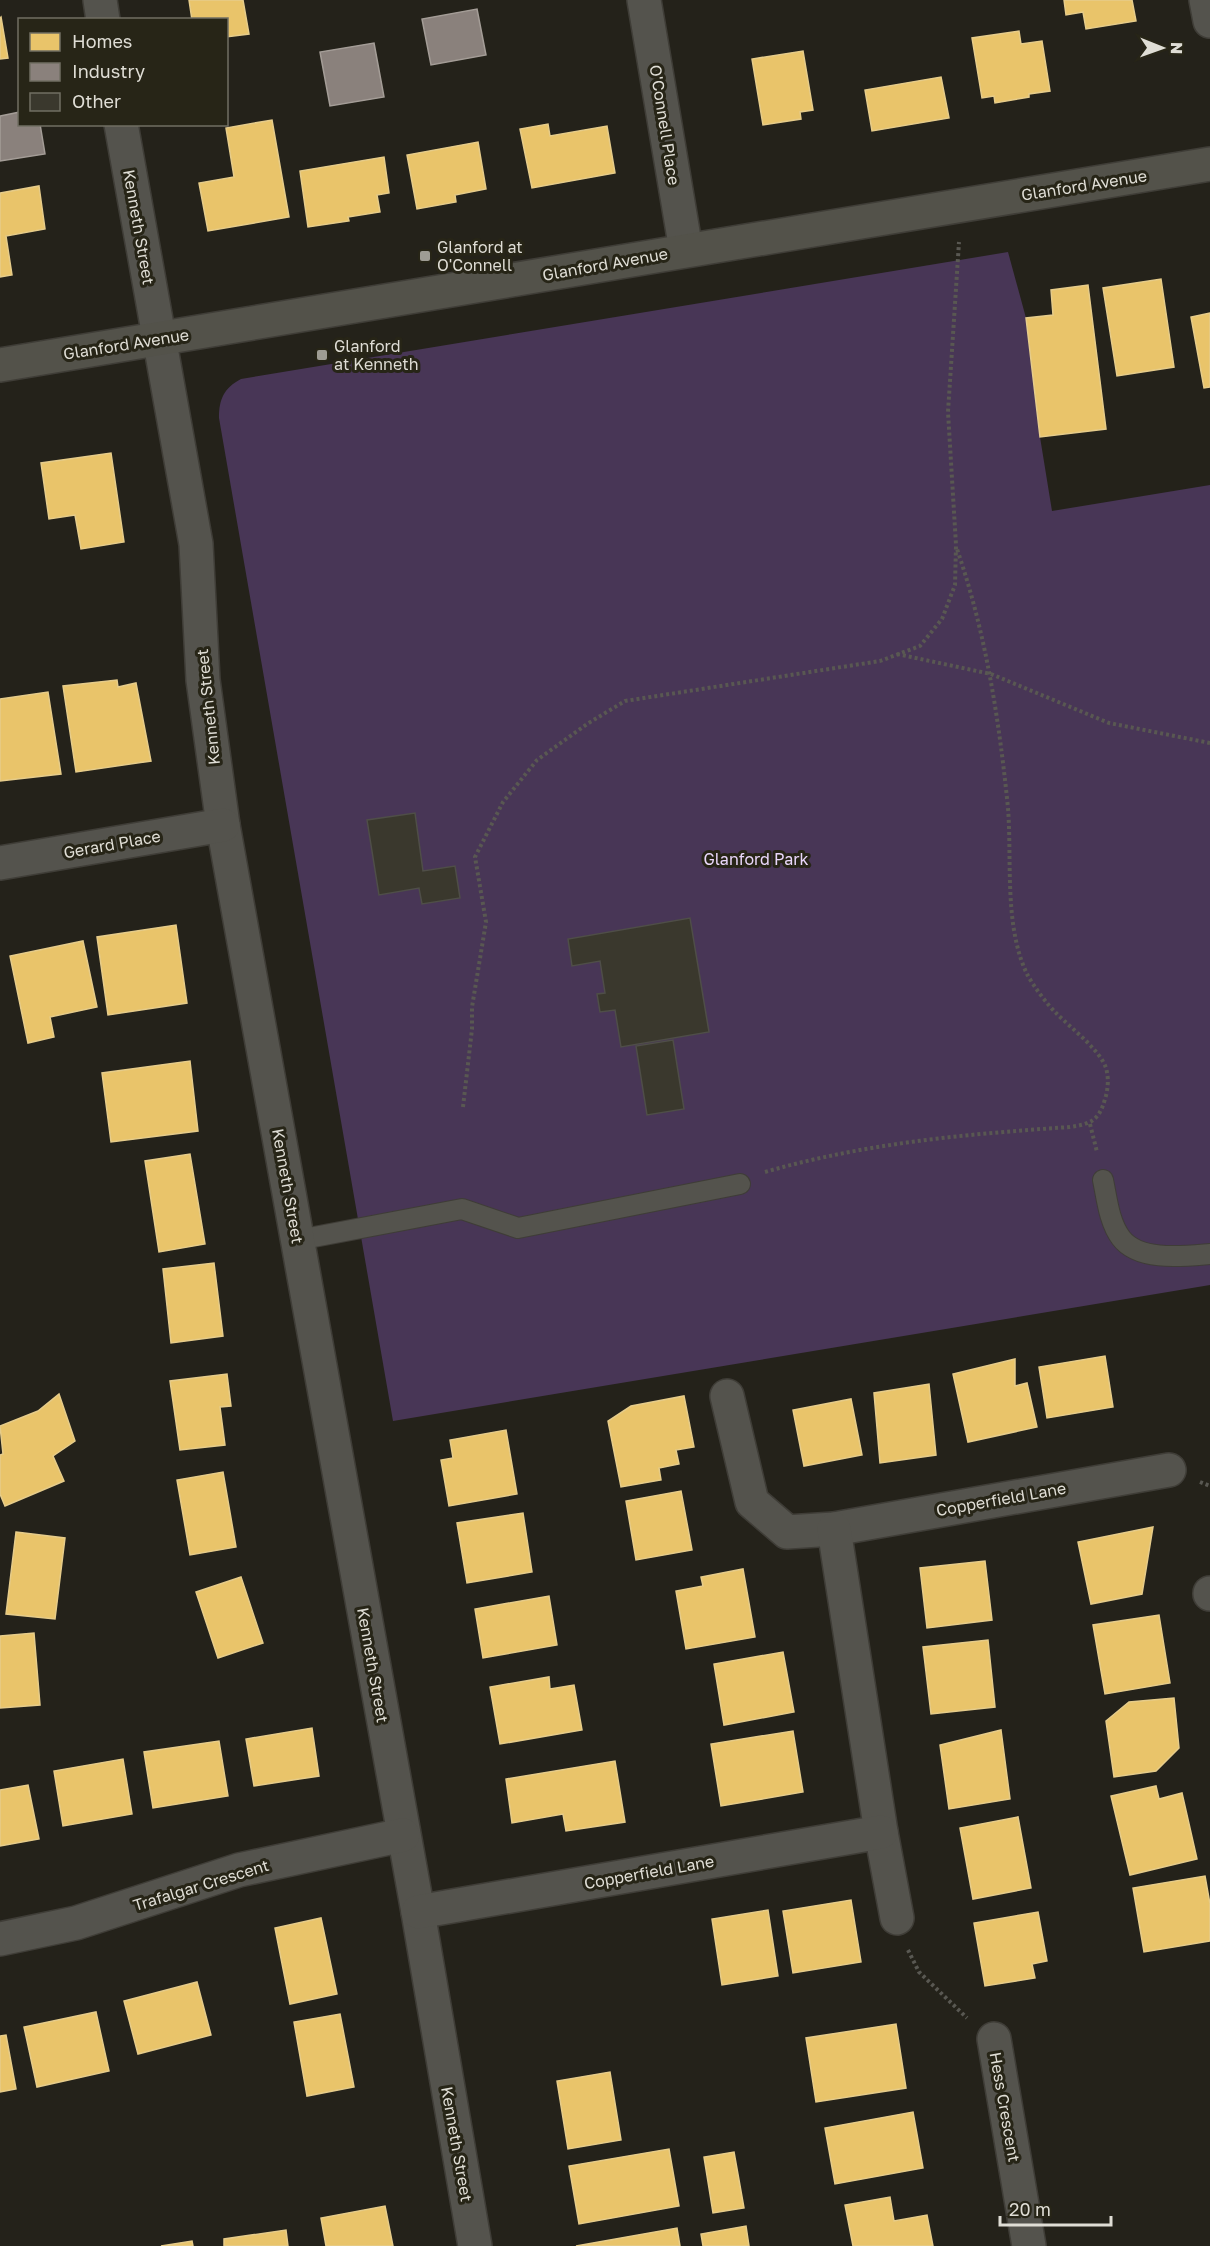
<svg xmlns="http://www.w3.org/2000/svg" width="1210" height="2246" viewBox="0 0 1210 2246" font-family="'Golos Text',sans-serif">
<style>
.green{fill:#483656}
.homes{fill:#e9c46a;stroke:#e6cc8a;stroke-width:1.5}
.industry{fill:#8a817c;stroke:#a49d97;stroke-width:1.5}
.building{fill:#3a382d;stroke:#4f4e48;stroke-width:1.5}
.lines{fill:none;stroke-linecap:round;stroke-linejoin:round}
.lane-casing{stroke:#3f3d37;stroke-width:22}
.street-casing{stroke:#3f3d37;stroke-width:36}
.secondary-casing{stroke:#3f3d37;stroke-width:36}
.path{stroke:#595852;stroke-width:4;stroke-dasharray:3 3;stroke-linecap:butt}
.lane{stroke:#54534d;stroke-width:20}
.street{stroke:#54534d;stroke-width:33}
.secondary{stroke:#53524a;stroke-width:33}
.poi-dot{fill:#9e9c94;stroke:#272517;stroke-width:2}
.labels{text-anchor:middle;stroke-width:6;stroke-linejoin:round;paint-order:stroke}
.street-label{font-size:16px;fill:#dfddd5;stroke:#272517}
.poi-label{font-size:16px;fill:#dfddd5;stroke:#272517;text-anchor:start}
.park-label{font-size:16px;fill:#ead7fb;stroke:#272517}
</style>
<rect width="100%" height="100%" fill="#24221a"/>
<path class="green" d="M1008,252L1026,318L1040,437L1052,511L1210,485V1285L393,1421L219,418C219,399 224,388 241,379Z"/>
<g class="homes">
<path d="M189,0H243L249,34L226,37V20H192Z"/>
<path d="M1064,0H1132L1136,21L1086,29L1083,12L1066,15Z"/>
<path d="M1,17L8,58L0,59V18Z"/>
<path d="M1019,31L1021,44L1042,41L1050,91L1029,94V97L995,103L994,96L982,98L972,38Z"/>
<path d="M803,51L813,110L800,112L801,119L763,125L752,59Z"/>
<path d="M941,77L949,118L872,131L865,90Z"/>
<path d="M272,120L289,217L208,231L199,183L234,177L226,128Z"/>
<path d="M548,124L550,136L607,126L615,173L532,188L520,129Z"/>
<path d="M478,142L486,189L455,195L456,202L417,209L407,155Z"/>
<path d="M384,157L389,193L377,195L380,212L348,217L349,221L308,227L300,171Z"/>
<path d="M39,186L45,229L6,236L12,275L0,277V193Z"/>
<path d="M1161,279L1174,367L1117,376L1103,288Z"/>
<path d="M1088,285L1106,429L1040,437L1026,318L1053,315L1051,290Z"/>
<path d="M1210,313V387L1204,388L1191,317Z"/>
<path d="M111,453L124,542L81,549L75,515L49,519L41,463Z"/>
<path d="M117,680L118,687L136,683L151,761L76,772L63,686Z"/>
<path d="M48,692L61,774L0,781V699Z"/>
<path d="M176,925L187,1003L108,1015L97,937Z"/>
<path d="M83,941L97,1007L50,1017L54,1037L28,1043L10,956Z"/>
<path d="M190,1061L198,1131L111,1142L102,1073Z"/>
<path d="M190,1154L205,1244L159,1252L145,1161Z"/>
<path d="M214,1263L223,1336L171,1343L163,1269Z"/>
<path d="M1105,1356L1113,1407L1047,1418L1039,1367Z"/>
<path d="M1015,1359V1386L1027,1383L1037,1427L968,1442L953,1374Z"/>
<path d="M227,1374L231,1406L220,1407L225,1445L180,1450L170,1381Z"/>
<path d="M929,1384L936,1455L880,1463L874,1393Z"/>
<path d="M59,1394L75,1441L53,1456L64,1481L5,1506L0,1494V1455L3,1454L0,1426L38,1411Z"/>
<path d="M684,1396L694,1447L676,1450L679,1464L659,1468L661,1480L621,1487L608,1421L631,1406Z"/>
<path d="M851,1399L862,1455L804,1466L793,1410Z"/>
<path d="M506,1430L517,1494L449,1506L441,1460L453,1458L450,1440Z"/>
<path d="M223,1472L236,1547L190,1555L177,1480Z"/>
<path d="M681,1491L692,1550L636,1560L626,1501Z"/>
<path d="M523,1513L532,1572L467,1583L457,1523Z"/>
<path d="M1153,1527L1142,1594L1091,1604L1078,1542Z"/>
<path d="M16,1532L65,1538L55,1619L6,1614Z"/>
<path d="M985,1561L992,1620L927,1628L920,1568Z"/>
<path d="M743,1569L755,1637L686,1649L676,1591L703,1586L701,1577Z"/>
<path d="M241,1577L263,1643L218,1658L196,1592Z"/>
<path d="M549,1596L557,1645L483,1658L475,1609Z"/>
<path d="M1159,1615L1170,1683L1105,1694L1093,1625Z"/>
<path d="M34,1633L40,1705L0,1708V1636Z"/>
<path d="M988,1640L995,1707L931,1714L923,1647Z"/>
<path d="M783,1652L794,1712L724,1725L714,1664Z"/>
<path d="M549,1677L550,1689L574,1685L582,1730L500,1744L490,1687Z"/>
<path d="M1174,1698L1179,1748L1156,1771L1114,1777L1106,1721L1129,1702Z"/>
<path d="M312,1728L319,1776L254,1786L246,1739Z"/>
<path d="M1001,1730L1010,1799L949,1809L940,1745Z"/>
<path d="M793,1731L803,1792L721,1806L711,1744Z"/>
<path d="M219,1741L228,1796L153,1808L144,1752Z"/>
<path d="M123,1759L132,1814L63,1826L54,1771Z"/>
<path d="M615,1761L625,1822L566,1831L563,1814L512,1823L506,1779Z"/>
<path d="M28,1785L39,1839L0,1846V1790Z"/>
<path d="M1156,1786L1159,1799L1182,1793L1197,1859L1130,1875L1111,1796Z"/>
<path d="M1018,1817L1031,1888L973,1899L960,1828Z"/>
<path d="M1205,1876L1210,1904V1941L1144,1952L1133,1888Z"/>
<path d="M851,1900L861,1962L793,1973L783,1911Z"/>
<path d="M768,1910L778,1976L722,1985L712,1919Z"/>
<path d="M1038,1912L1047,1961L1032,1964L1035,1978L985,1986L974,1923Z"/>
<path d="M321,1918L337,1994L290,2004L275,1928Z"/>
<path d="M197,1982L211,2035L138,2054L124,2001Z"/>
<path d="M96,2012L109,2071L37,2087L24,2027Z"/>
<path d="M340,2014L354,2087L307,2096L294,2022Z"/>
<path d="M896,2024L906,2088L816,2102L806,2038Z"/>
<path d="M6,2035L16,2089L0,2092V2036Z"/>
<path d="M610,2072L621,2140L568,2149L557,2081Z"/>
<path d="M913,2112L923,2168L835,2184L825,2128Z"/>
<path d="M669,2149L679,2206L579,2224L569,2166Z"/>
<path d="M734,2152L744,2208L713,2213L704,2157Z"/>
<path d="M890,2197L894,2221L927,2215L933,2246H853L845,2205Z"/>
<path d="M385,2206L393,2246H326L321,2218Z"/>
<path d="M746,2226L749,2246H703L701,2234Z"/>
<path d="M677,2228L680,2246H576Z"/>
<path d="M286,2230L288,2246H224V2239Z"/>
<path d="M192,2241L193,2246H161Z"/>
</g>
<g class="industry">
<path d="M477,9L486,55L431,65L422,19Z"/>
<path d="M374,43L384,97L330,106L320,52Z"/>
<path d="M20,112V124H40L45,154L0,161V116Z"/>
</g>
<g class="building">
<path d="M415,813L423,871L455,866L460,898L422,904L419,888L379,895L367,820Z"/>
<path d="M690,918L709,1032L621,1047L615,1010L600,1012L597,994L605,993L600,961L572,966L568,939Z"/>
<path d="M673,1040L684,1109L647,1115L636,1046Z"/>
</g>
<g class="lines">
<defs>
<g id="lane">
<path d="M1103,1180C1107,1199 1109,1222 1121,1238C1139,1262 1185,1256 1210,1254"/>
<path d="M298,1240L462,1209L518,1228L740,1184"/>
</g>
<g id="street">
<path d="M100,0L103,20"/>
<path d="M644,0L686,250"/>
<path d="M1206,0L1210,21"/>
<path d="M121,124L196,544L203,680L223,825L418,1912L475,2246"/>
<path d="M0,863L223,825"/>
<path d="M727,1396L752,1502L787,1532L834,1529L1169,1470"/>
<path d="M834,1529L881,1832L897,1918"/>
<path d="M1210,1593V1594"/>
<path d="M418,1912L881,1832"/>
<path d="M0,1939L76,1923L239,1870L403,1835"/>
<path d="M994,2039L1029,2246"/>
</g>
<path id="secondary" d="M0,365L1210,164"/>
</defs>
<use href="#lane" class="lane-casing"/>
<use href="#street" class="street-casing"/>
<use href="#secondary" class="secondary-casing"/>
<g class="path">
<path d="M897,654L991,674L1109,723L1210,743"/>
<path d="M463,1107L472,1029V1007L486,922L475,857L503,802L537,760L587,724L625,701L880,661L920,646L942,619L955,585L956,545L948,412L959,242"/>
<path d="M1090,1124L1097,1152"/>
<path d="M765,1172C866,1143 966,1134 1070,1127C1090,1124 1099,1121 1105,1099C1108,1090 1109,1078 1106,1068C1100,1050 1071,1028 1057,1014C1047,1004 1034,987 1027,974C1004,926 1012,861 1008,808C999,719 986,634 957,549"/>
<path d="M1200,1482L1210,1486"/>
<path d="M908,1950L919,1972L967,2018"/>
</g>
<use href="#lane" class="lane"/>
<use href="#street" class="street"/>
<use href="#secondary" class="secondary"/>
</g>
<g class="poi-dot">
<rect x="419" y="250" width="12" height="12" rx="3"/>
<rect x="316" y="349" width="12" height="12" rx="3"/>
</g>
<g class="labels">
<g class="street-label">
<text transform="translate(665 125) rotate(81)" y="6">O'Connell Place</text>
<text transform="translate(1084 185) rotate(-9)" y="6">Glanford Avenue</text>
<text transform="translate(139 227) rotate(80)" y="6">Kenneth Street</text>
<text transform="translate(605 264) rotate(-10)" y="6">Glanford Avenue</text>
<text transform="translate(126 344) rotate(-9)" y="6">Glanford Avenue</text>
<text transform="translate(208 707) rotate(-96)" y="6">Kenneth Street</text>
<text transform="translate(112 844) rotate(-10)" y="6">Gerard Place</text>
<text transform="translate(288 1186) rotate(80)" y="6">Kenneth Street</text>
<text transform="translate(1001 1499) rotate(-10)" y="6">Copperfield Lane</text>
<text transform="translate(373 1665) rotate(80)" y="6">Kenneth Street</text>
<text transform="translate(649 1872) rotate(-10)" y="6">Copperfield Lane</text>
<text transform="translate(201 1885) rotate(-17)" y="6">Trafalgar Crescent</text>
<text transform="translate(1005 2107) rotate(80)" y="6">Hess Crescent</text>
<text transform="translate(457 2144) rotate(80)" y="6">Kenneth Street</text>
</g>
<g class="poi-label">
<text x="437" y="253">Glanford at<tspan x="437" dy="18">O'Connell</tspan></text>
<text x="334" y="352">Glanford<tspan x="334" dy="18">at Kenneth</tspan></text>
</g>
<g class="park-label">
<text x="756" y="865">Glanford Park</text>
</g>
</g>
<rect x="18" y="18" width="210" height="108" fill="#272517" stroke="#716f63" stroke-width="1.5"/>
<rect x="30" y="33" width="30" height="18" fill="#e9c46a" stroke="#716f63" stroke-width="1.5"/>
<text x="72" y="48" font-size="18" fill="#dfddd5">Homes</text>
<rect x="30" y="63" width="30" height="18" fill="#8a817c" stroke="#716f63" stroke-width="1.5"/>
<text x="72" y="78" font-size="18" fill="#dfddd5">Industry</text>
<rect x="30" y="93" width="30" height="18" fill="#3a382d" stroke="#716f63" stroke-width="1.5"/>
<text x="72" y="108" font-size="18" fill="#dfddd5">Other</text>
<g transform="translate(1162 48) rotate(91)" stroke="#272517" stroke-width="4.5" paint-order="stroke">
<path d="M0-4.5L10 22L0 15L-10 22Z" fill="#dfddd5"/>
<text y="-9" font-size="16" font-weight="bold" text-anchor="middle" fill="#dfddd5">N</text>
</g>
<path d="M1000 2216v9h111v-9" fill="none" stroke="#dfddd5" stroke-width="3"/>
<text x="1009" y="2216" font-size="18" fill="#dfddd5" stroke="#272517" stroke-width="4.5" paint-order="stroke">20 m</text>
</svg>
